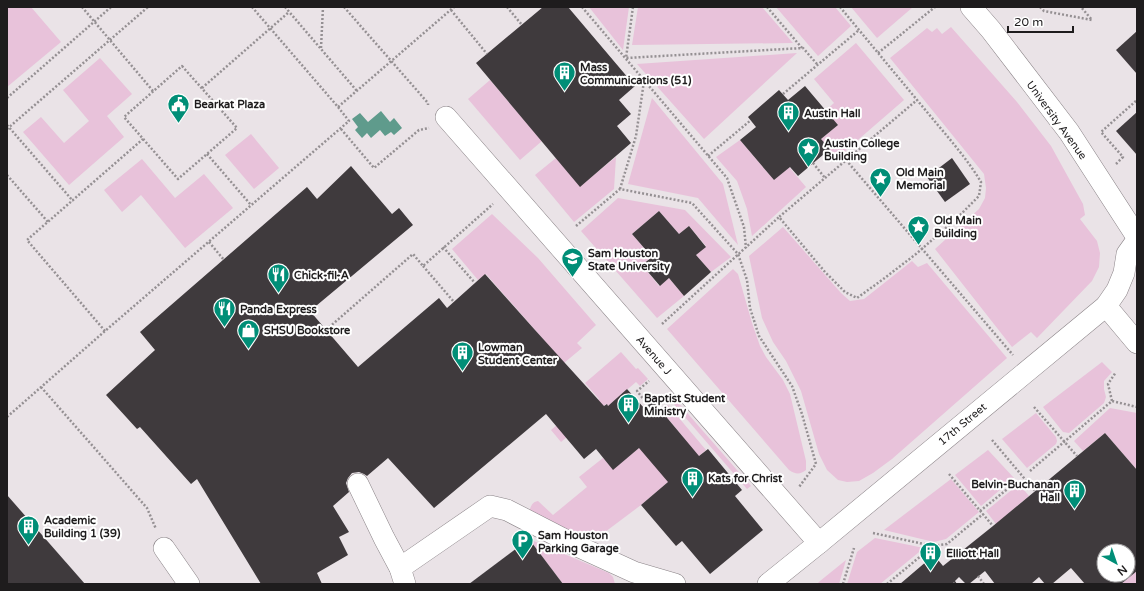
<svg xmlns="http://www.w3.org/2000/svg" width="1144" height="591" viewBox="0 0 1144 591" font-family="'Varela Round',sans-serif">
<style>
.green{fill:#e8c2da}
.water{fill:#5f9b8c}
.building{fill:#3f3a3d;fill-rule:evenodd}
.lines{fill:none;stroke-linecap:round;stroke-linejoin:round}
.minor-casing{stroke:#8a8387;stroke-width:22}
.path{stroke:#959093;stroke-width:2.5;stroke-dasharray:2 2;stroke-linecap:butt}
.minor{stroke:#fff;stroke-width:21}
.labels{text-anchor:middle;stroke-width:4;stroke-linejoin:round;paint-order:stroke}
.poi-label{font-size:11px;font-weight:bold;fill:#1e1c1d;stroke:#fff;text-anchor:start}
.street-label{font-size:11px;fill:#1e1c1d;stroke:#fff}
</style>
<rect width="100%" height="100%" fill="#eae3e7"/>
<g class="green">
<path d="M7,7H31L61,42L7,87Z"/>
<path d="M589,7H629L623,50Z"/>
<path d="M638,7H762L793,43L632,45Z"/>
<path d="M776,7H835L851,26L818,56Z"/>
<path d="M851,7H913L877,38Z"/>
<path d="M951,27L1017,102L1051,146L1083,204L1085,215L1080,219L1097,241L1100,253L1099,267L1092,281L1037,338L1031,332L1012,347L935,249L979,209L985,198L986,188L984,174L890,58L927,28L932,32L937,28L942,34Z"/>
<path d="M856,43L904,100L837,158L821,139L838,125L825,111L834,103L814,79Z"/>
<path d="M797,53L704,139L637,64Z"/>
<path d="M100,58L132,94L107,116L124,137L69,185L23,132L41,117L64,143L89,121L63,90Z"/>
<path d="M490,80L542,141L520,160L468,99Z"/>
<path d="M652,98L723,184L738,245L698,198L628,184Z"/>
<path d="M251,134L279,168L254,189L225,155Z"/>
<path d="M740,140L774,180L789,167L806,187L752,236L747,209L737,181L716,157Z"/>
<path d="M616,157L614,189L574,222L535,175L556,158L580,186Z"/>
<path d="M142,159L175,198L204,174L233,208L185,248L141,195L122,212L104,190Z"/>
<path d="M618,198L685,210L731,257L711,272L696,255L706,246L689,226L679,234L659,211L632,234L652,257L642,265L659,286L669,278L684,296L657,318L581,231Z"/>
<path d="M492,214L538,258L596,325L577,343L582,348L564,363L486,274L478,280L452,249Z"/>
<path d="M783,227L841,293L850,301L864,299L912,261L918,267L927,263L1007,358L892,459L873,473L859,481L847,482L838,480L827,470L819,454L801,391L786,361L773,342L762,318L749,256Z"/>
<path d="M733,269L738,274L752,323L760,346L766,357L783,380L790,394L806,461V470C800,475 795,474 789,470L667,329Z"/>
<path d="M621,352L636,369L638,368L648,379L640,386L636,382L608,406L606,404L561,442L551,430L568,416L572,421L599,399L585,383Z"/>
<path d="M1102,362L1112,372L1104,381V389L1106,397L1104,403L1069,433L1063,432L1043,407Z"/>
<path d="M675,399L751,486L747,489L672,402Z"/>
<path d="M668,405L706,450L641,505L593,541L529,512C531,506 532,502 538,501L553,515L587,487L579,477L603,458L613,469L639,448L683,437L661,410Z"/>
<path d="M1110,408L1137,413V470L1105,433L1083,451L1074,441Z"/>
<path d="M1036,413L1056,437L1057,441L1056,444L1027,468L1002,439Z"/>
<path d="M988,450L1014,478L981,506L955,475Z"/>
<path d="M951,479L979,512L946,539L934,542L884,530Z"/>
<path d="M1019,484L1029,496L996,524L986,511Z"/>
<path d="M875,538L924,548L880,584H847L857,552Z"/>
<path d="M529,539L609,573L613,577L615,584H563Z"/>
<path d="M846,560L839,584H817L820,581Z"/>
<path d="M1137,571V584H1121Z"/>
</g>
<path class="water" d="M381,111L390,122L394,118L402,128L394,135L391,132L385,136L380,130L371,138L367,133L362,138L355,130L358,127L352,119L360,113L368,122Z"/>
<g class="building">
<path d="M543,7H568L635,86L619,100L631,114L617,126L631,143L580,187L476,63Z"/>
<path d="M1137,31V74L1116,50Z"/>
<path d="M805,86L838,125L821,139L830,149L798,176L790,167L774,180L740,140L756,127L748,117L779,90L788,100Z"/>
<path d="M1137,112V155L1116,131Z"/>
<path d="M952,158L970,184L945,202L927,177Z"/>
<path d="M351,166L392,214L399,208L413,225L310,311L358,367L439,298L447,308L485,274L535,330L604,406L607,404L608,406L627,389L644,408L653,401L699,456L708,449L742,490L735,496L763,530L710,574L682,541L676,546L641,505L668,482L639,448L613,470L596,449L584,459L546,414L434,508L388,458L367,476L364,474L359,472L352,473L348,478L346,483L349,492L333,506L349,532L339,537L348,555L317,573L322,584H261L197,479L191,484L140,427L137,429L106,395L155,350L140,332L307,187L317,199Z"/>
<path d="M659,211L679,234L689,226L706,247L696,255L711,272L684,296L669,278L660,286L642,265L652,257L632,234Z"/>
<path d="M1105,433L1137,470V571L1121,584H1085L1071,568L1052,584H1045L1039,577L1031,584H995L985,571L969,584H966L959,577L955,581L957,584H900L934,555L943,566L993,526ZM1104,551H1128V575H1104Z"/>
<path d="M7,495L85,584H7Z"/>
<path d="M529,539L563,584H469Z"/>
</g>
<g class="lines">
<defs>
<g id="minor">
<path d="M971,7L991,30L1069,132L1137,237"/>
<path d="M446,117L819,543"/>
<path d="M1106,306L1137,343"/>
<path d="M358,484L384,538L400,568L405,584"/>
<path d="M164,548L189,584"/>
<path d="M400,568L490,506L507,510L575,545L634,572L675,584"/>
<path d="M768,584L819,543L1106,306L1117,290L1124,273L1127,254L1137,240"/>
</g>
</defs>
<use href="#minor" class="minor-casing"/>
<g class="path">
<path d="M82,7L153,91"/>
<path d="M252,7L338,107L454,7"/>
<path d="M285,7L357,91"/>
<path d="M344,7L428,103V105"/>
<path d="M507,7L522,25"/>
<path d="M582,7L727,178L744,227L746,248"/>
<path d="M633,7L626,58L803,48L817,64"/>
<path d="M767,7L802,48"/>
<path d="M840,7C869,42 898,77 927,112C946,135 966,157 981,182L979,196L955,220L916,254L882,280L857,298L845,292L825,272L779,217L917,100"/>
<path d="M1040,7L1044,11L1092,20L1081,7"/>
<path d="M451,10L487,54"/>
<path d="M321,48L323,7"/>
<path d="M878,53L935,7"/>
<path d="M182,66L237,128L178,179L124,117Z"/>
<path d="M202,88L289,12"/>
<path d="M783,94L859,30"/>
<path d="M7,98L111,7"/>
<path d="M7,125L73,201"/>
<path d="M7,129L148,7"/>
<path d="M341,129L374,168L419,130L429,128"/>
<path d="M207,154L251,205"/>
<path d="M708,156L751,120"/>
<path d="M846,160L1013,355"/>
<path d="M813,163L825,178"/>
<path d="M1116,164L1123,157L1101,132L1137,100"/>
<path d="M7,175L48,222"/>
<path d="M620,189L636,136L644,81"/>
<path d="M576,226L620,189L692,203L738,254L747,280L750,308L759,336L792,386L802,414L816,464L799,487"/>
<path d="M209,242L224,260"/>
<path d="M443,247L475,283"/>
<path d="M423,266L454,302"/>
<path d="M662,324L779,217"/>
<path d="M326,330L413,254L423,266L493,204"/>
<path d="M105,331L27,240L143,139"/>
<path d="M41,387L147,508L156,529"/>
<path d="M645,401L637,391L649,381"/>
<path d="M1112,401L1108,384L1116,372"/>
<path d="M658,406L666,399"/>
<path d="M1034,407L1077,456"/>
<path d="M7,417L105,331L349,121L338,107"/>
<path d="M992,440L1035,491"/>
<path d="M1030,471L1112,401L1137,407"/>
<path d="M949,474L993,526"/>
<path d="M980,511L1016,482"/>
<path d="M873,533L933,546"/>
<path d="M978,576L984,584"/>
<path d="M953,583L954,584"/>
<path d="M843,584L854,548"/>
<path d="M887,584L933,546L947,544L983,514"/>
</g>
<use href="#minor" class="minor"/>
</g>
<defs>
<symbol id="building-pin" viewBox="-11 -11 22 30"><path d="M0 17L-7.5 6A9.5 9.5 0 1 1 7.5 6Z" fill="#008e77" stroke="#fff"/><path d="M-4-6H4V6H1V3H-1V6H-4ZM-2.5-4.3h1.7v1.8h-1.7ZM.8-4.3h1.7v1.8H.8ZM-2.5-1h1.7V.8h-1.7ZM.8-1h1.7V.8H.8Z" fill="#fff"/></symbol>
<symbol id="civic-pin" viewBox="-11 -11 22 30"><path d="M0 17L-7.5 6A9.5 9.5 0 1 1 7.5 6Z" fill="#008e77" stroke="#fff"/><path d="M-.6-6.5H3V-4.5H.6V-3L4-1V1h2V6H-6V1h2V-1L-.6-3ZM-1.2 2.5V6h2.4V2.5Z" fill="#fff"/></symbol>
<symbol id="sight-pin" viewBox="-11 -11 22 30"><path d="M0 17L-7.5 6A9.5 9.5 0 1 1 7.5 6Z" fill="#008e77" stroke="#fff"/><path d="M0-6L1.8-2.2L6-1.7L2.9 1.2L3.7 5.4L0 3.3L-3.7 5.4L-2.9 1.2L-6-1.7L-1.8-2.2Z" fill="#fff"/></symbol>
<symbol id="university-pin" viewBox="-11 -11 22 30"><path d="M0 17L-7.5 6A9.5 9.5 0 1 1 7.5 6Z" fill="#008e77" stroke="#fff"/><path d="M0-5L7-2L0 1L-7-2ZM-4 1L0 2.5L4 1V4Q0 6-4 4Z" fill="#fff"/></symbol>
<symbol id="restaurant-pin" viewBox="-11 -11 22 30"><path d="M0 17L-7.5 6A9.5 9.5 0 1 1 7.5 6Z" fill="#008e77" stroke="#fff"/><path d="M-5-6h1v4h1v-4h1v4h1v-4h1v5L-1.5 .5V6h-2V.5L-5-1ZM5-6V6H3V1.5H1.5Q1.5-4 5-6Z" fill="#fff"/></symbol>
<symbol id="shop-pin" viewBox="-11 -11 22 30"><path d="M0 17L-7.5 6A9.5 9.5 0 1 1 7.5 6Z" fill="#008e77" stroke="#fff"/><path d="M-5-2.5h2.3a2.7 3.5 0 0 1 5.4 0H5L5.5 6h-11ZM-1.5-2.5h3a1.5 2.3 0 0 0-3 0Z" fill="#fff"/></symbol>
<symbol id="parking-pin" viewBox="-11 -11 22 30"><path d="M0 17L-7.5 6A9.5 9.5 0 1 1 7.5 6Z" fill="#008e77" stroke="#fff"/><path d="M-3.5-5.5H1a3.5 3.5 0 0 1 0 7H-1V5.5H-3.5ZM-1-3.4V-.6H.8a1.4 1.4 0 0 0 0-2.8Z" fill="#fff"/></symbol>
</defs>
<g fill-rule="evenodd">
<use href="#building-pin" x="552" y="60" width="25" height="34"/>
<use href="#civic-pin" x="166" y="92" width="25" height="34"/>
<use href="#building-pin" x="776" y="100" width="25" height="34"/>
<use href="#sight-pin" x="796" y="136" width="25" height="34"/>
<use href="#sight-pin" x="868" y="166" width="25" height="34"/>
<use href="#sight-pin" x="906" y="214" width="25" height="34"/>
<use href="#university-pin" x="560" y="246" width="25" height="34"/>
<use href="#restaurant-pin" x="266" y="262" width="25" height="34"/>
<use href="#restaurant-pin" x="212" y="296" width="25" height="34"/>
<use href="#shop-pin" x="236" y="318" width="25" height="34"/>
<use href="#building-pin" x="450" y="340" width="25" height="34"/>
<use href="#building-pin" x="616" y="392" width="25" height="34"/>
<use href="#building-pin" x="680" y="466" width="25" height="34"/>
<use href="#building-pin" x="1062" y="478" width="25" height="34"/>
<use href="#building-pin" x="16" y="514" width="25" height="34"/>
<use href="#parking-pin" x="510" y="528" width="25" height="34"/>
<use href="#building-pin" x="918" y="540" width="25" height="34"/>
</g>
<g class="labels">
<g class="poi-label">
<text x="580" y="71">Mass<tspan x="580" dy="13">Communications (51)</tspan></text>
<text x="194" y="108">Bearkat Plaza</text>
<text x="804" y="117">Austin Hall</text>
<text x="824" y="147">Austin College<tspan x="824" dy="13">Building</tspan></text>
<text x="896" y="176">Old Main<tspan x="896" dy="13">Memorial</tspan></text>
<text x="934" y="224">Old Main<tspan x="934" dy="13">Building</tspan></text>
<text x="588" y="257">Sam Houston<tspan x="588" dy="13">State University</tspan></text>
<text x="294" y="279">Chick-fil-A</text>
<text x="240" y="313">Panda Express</text>
<text x="264" y="334">SHSU Bookstore</text>
<text x="478" y="351">Lowman<tspan x="478" dy="13">Student Center</tspan></text>
<text x="644" y="402">Baptist Student<tspan x="644" dy="13">Ministry</tspan></text>
<text x="708" y="482">Kats for Christ</text>
<text x="1060" y="488" text-anchor="end">Belvin-Buchanan<tspan x="1060" dy="13">Hall</tspan></text>
<text x="44" y="524">Academic<tspan x="44" dy="13">Building 1 (39)</tspan></text>
<text x="538" y="539">Sam Houston<tspan x="538" dy="13">Parking Garage</tspan></text>
<text x="946" y="557">Elliott Hall</text>
</g>
<g class="street-label">
<text transform="translate(1057 120) rotate(54)" y="4">University Avenue</text>
<text transform="translate(654 355) rotate(49)" y="4">Avenue J</text>
<text transform="translate(962 424) rotate(-40)" y="4">17th Street</text>
</g>
</g>
<rect width="1144" height="591" fill="none" stroke="#1e1c1d" stroke-width="16"/>
<g transform="translate(1116 563) rotate(140)"><circle r="19" fill="#ffffff" stroke="#a5a4a5"/>
<path d="M0-3L7 15L0 10L-7 15Z" fill="#008e77"/>
<text y="-6" font-size="11" font-weight="bold" text-anchor="middle" fill="#1e1c1d">N</text>
</g>
<path d="M1008 26v6h65v-6" fill="none" stroke="#1e1c1d" stroke-width="2"/>
<text x="1014" y="26" font-size="12" fill="#1e1c1d" stroke="#ffffff" stroke-width="3" paint-order="stroke">20 m</text>
</svg>
